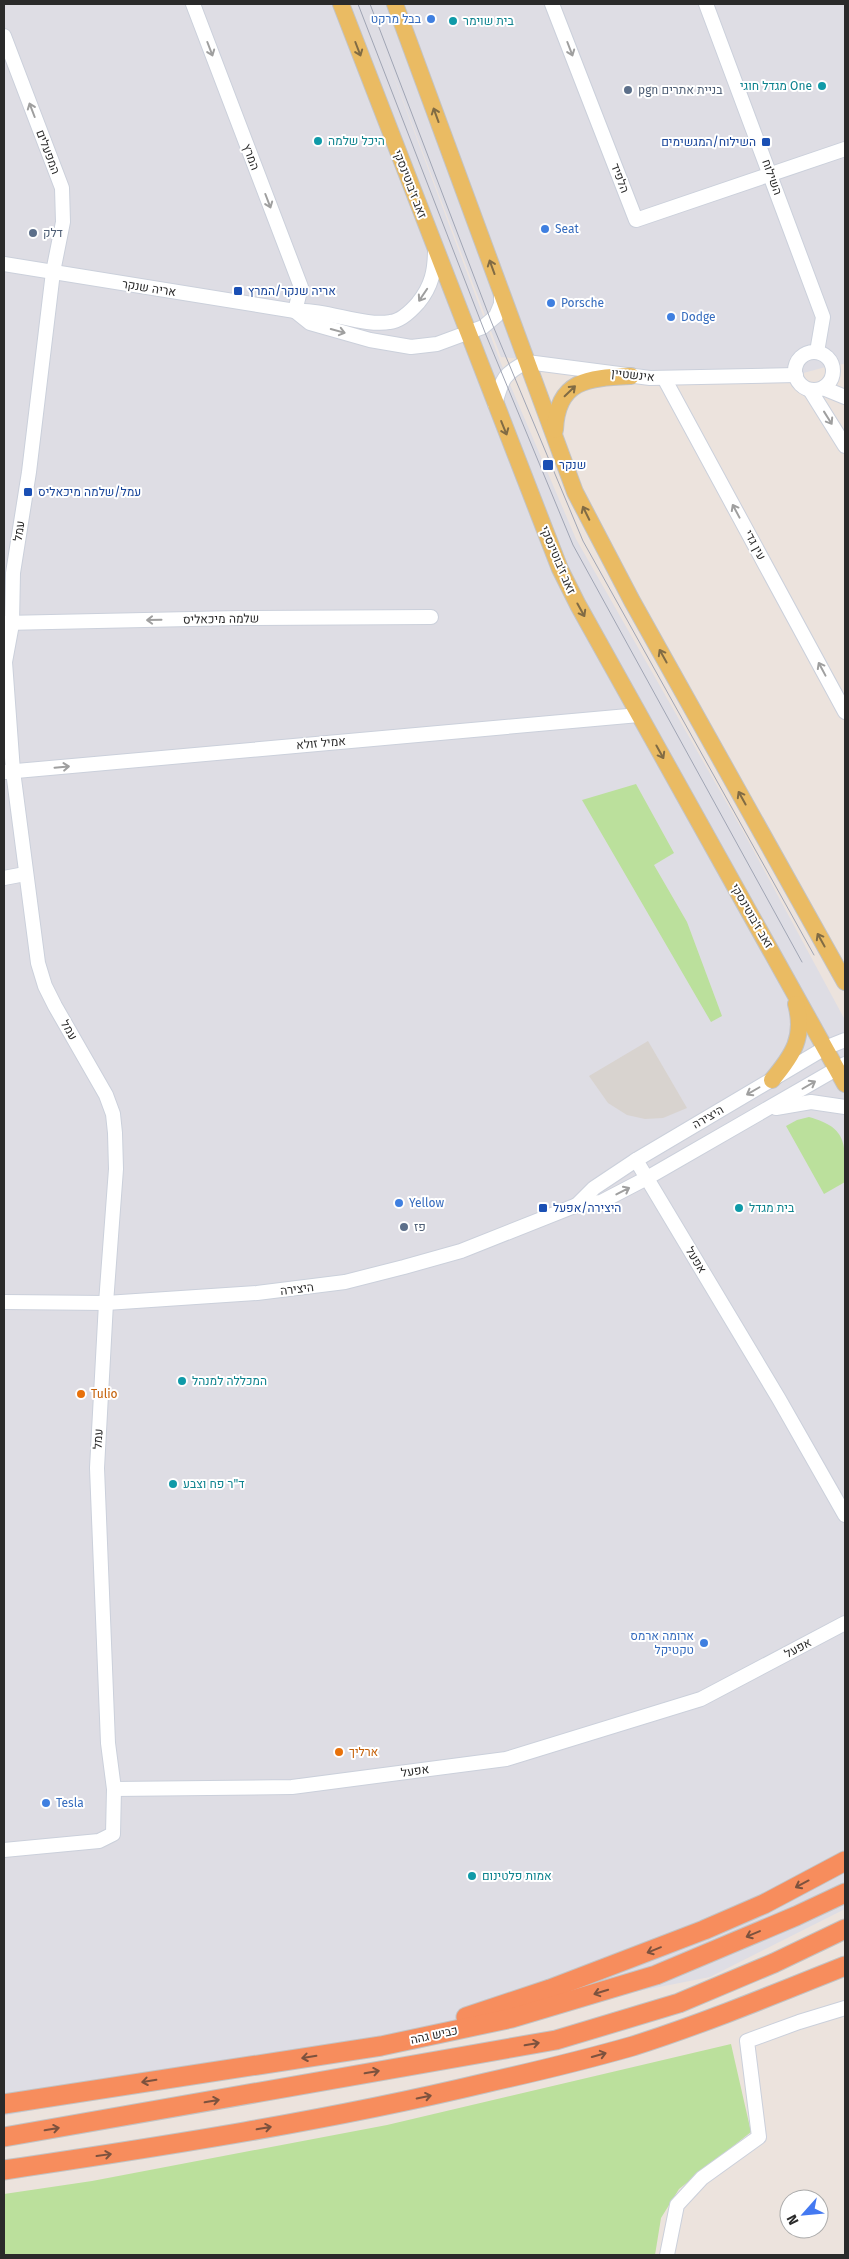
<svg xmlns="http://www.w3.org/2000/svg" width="849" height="2259" viewBox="0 0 849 2259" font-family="'Fira Sans',Heebo,sans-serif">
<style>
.industrial{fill:#dedde4}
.green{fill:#bbe09c}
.plaza{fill:#d8d3cf}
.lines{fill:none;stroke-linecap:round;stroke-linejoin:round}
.minor-casing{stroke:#cbd0db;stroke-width:16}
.major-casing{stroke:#c3c3c3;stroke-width:18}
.highway-casing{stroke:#c3c3c3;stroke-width:21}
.minor{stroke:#fff;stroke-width:14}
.major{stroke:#eabb63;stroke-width:16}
.highway{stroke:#f78d5d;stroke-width:19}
.tram{stroke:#a0a5b4;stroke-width:1}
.oneway{stroke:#9f9f9f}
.oneway2{stroke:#806b44}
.oneway3{stroke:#7c523e}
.shop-dot{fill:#3f7fe0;stroke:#fff;stroke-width:2}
.culture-dot{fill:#0f9aa8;stroke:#fff;stroke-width:2}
.service-dot{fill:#5c6f8a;stroke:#fff;stroke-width:2}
.transit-dot{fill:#1a4fb4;stroke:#fff;stroke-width:2}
.food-dot{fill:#e8710a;stroke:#fff;stroke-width:2}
.labels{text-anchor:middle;stroke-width:4;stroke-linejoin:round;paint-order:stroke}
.shop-label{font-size:12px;fill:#366cbe;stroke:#fff;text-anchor:start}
.culture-label{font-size:12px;fill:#0d838f;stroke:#fff;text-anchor:start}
.service-label{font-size:12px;fill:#4e5e75;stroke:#fff;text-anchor:start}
.transit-label{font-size:12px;fill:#164399;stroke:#fff;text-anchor:start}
.street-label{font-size:12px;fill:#2a2a2a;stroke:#fff}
.food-label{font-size:12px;fill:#c56008;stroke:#fff;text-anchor:start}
</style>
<rect width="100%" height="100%" fill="#ece3dd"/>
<path class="industrial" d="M4,4H845V364L833,365L796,375L664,372L501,357L380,40L500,361L576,539L744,833L845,1020V1909L710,1977L4,2116Z"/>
<g class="green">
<path d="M636,784L674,853L654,865L687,922L722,1016L711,1022L582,800Z"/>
<path d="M809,1117C849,1128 845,1145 845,1182L824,1194L786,1126L797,1120Z"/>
<path d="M731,2044L751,2132L679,2189L661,2218L655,2255H4V2194L92,2181L387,2125Z"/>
</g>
<path class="plaza" d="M648,1041L687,1108L663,1118L645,1119L627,1115L608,1103L589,1076Z"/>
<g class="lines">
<defs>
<g id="minor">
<path d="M193,4L301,287L295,311"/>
<path d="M552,4L636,220L845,149"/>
<path d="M706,4L823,317L817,352"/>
<path d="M4,36L62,188L63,222L53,272L29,472L13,573L12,624L5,662L13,771L38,963L45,986L55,1006L106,1095L113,1114L115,1133L116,1169L106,1303L97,1468L108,1743L114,1789L113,1834L99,1841L4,1850"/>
<path d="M4,264L295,311C326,309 364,327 390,322C401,321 411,311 418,303C432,286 435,270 435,249"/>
<path d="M295,311L310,323L370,340L411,347L437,344L483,327L496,316L501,304V291"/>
<circle cx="814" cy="371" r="19"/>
<path d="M664,378L845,712"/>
<path d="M823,388L845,397"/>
<path d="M810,390L845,446"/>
<path d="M495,404C502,379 504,373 527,362L650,378L796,375"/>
<path d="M4,623L238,618L431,617"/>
<path d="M5,772L639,715"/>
<path d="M4,878L25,874"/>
<path d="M776,1108L811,1102L845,1107"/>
<path d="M636,1160L779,1399L845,1515"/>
<path d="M577,1205L594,1188L636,1160L825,1048L845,1040"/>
<path d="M4,1302L106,1303L257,1293L345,1282L404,1267L461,1251L577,1205L601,1202L647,1178L845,1064"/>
<path d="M114,1789L292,1787L506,1759L701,1699L845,1623"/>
<path d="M667,2255L677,2205L702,2178L759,2137L747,2041L799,2022L845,2008"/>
</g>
<g id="major">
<path d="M341,4L560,569L578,605L845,1084"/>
<path d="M395,4L575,492L632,601L845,982"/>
<path d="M555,430C557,379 589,378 631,376"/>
<path d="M772,1080C793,1055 805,1037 796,1004"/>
</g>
<g id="highway">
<path d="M466,2017L550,1989L704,1930L764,1904L845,1861"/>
<path d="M4,2104L381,2046L512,2018L656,1975L796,1916L845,1893"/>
<path d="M4,2137L556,2040L679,2003L774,1963L845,1929"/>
<path d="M4,2170C165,2146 326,2121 485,2083C534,2072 584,2060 633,2046C705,2023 775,1994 845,1966"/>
</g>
</defs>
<use href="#minor" class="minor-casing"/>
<use href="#major" class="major-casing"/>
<use href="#highway" class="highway-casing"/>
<use href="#minor" class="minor"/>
<use href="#major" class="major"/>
<use href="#highway" class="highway"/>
<g class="tram">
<path d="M358,4L486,335L573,545L802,962"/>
<path d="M370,4L491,321L583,541L814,955"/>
</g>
</g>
<defs><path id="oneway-shaft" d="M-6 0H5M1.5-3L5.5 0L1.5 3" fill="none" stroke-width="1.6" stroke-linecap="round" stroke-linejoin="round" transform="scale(1.25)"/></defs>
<g class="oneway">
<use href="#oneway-shaft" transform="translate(210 49) rotate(69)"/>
<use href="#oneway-shaft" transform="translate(570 49) rotate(69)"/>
<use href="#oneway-shaft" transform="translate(32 110) rotate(-111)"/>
<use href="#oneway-shaft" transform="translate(268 201) rotate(69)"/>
<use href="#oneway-shaft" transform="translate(423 295) rotate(124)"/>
<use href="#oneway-shaft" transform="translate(338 331) rotate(15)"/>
<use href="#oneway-shaft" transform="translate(828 418) rotate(58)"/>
<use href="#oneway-shaft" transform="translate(736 511) rotate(-118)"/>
<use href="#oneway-shaft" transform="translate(154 620) rotate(179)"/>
<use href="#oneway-shaft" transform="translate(822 669) rotate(-118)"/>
<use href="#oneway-shaft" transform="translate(62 767) rotate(-5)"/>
<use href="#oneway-shaft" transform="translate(809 1085) rotate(-30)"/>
<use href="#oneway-shaft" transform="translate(753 1091) rotate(150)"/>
<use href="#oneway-shaft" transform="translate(623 1191) rotate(-27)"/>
</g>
<g class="oneway2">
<use href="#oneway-shaft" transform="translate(358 49) rotate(69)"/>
<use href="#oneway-shaft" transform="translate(436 115) rotate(-110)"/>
<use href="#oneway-shaft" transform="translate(492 267) rotate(-110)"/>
<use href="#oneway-shaft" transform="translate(570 391) rotate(-44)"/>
<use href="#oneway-shaft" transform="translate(504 428) rotate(68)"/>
<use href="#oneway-shaft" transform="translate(586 513) rotate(-116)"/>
<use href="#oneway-shaft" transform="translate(581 610) rotate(61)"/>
<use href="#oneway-shaft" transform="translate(663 656) rotate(-119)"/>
<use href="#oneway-shaft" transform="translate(660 752) rotate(61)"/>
<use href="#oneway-shaft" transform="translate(742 798) rotate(-119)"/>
<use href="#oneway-shaft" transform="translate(821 940) rotate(-119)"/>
</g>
<g class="oneway3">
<use href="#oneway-shaft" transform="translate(802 1884) rotate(152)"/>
<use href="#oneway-shaft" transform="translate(753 1934) rotate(157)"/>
<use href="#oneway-shaft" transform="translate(654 1950) rotate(158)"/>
<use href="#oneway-shaft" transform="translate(601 1992) rotate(163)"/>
<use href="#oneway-shaft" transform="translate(532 2044) rotate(-10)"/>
<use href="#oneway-shaft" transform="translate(599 2055) rotate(-16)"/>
<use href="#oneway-shaft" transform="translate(309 2057) rotate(171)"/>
<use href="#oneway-shaft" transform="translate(372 2072) rotate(-10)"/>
<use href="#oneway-shaft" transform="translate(149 2081) rotate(171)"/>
<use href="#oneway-shaft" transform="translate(424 2097) rotate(-12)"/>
<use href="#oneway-shaft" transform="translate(212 2101) rotate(-10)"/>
<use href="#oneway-shaft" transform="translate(264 2128) rotate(-10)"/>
<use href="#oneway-shaft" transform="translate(52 2129) rotate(-10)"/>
<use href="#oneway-shaft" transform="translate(104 2155) rotate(-8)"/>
</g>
<g class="shop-dot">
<circle cx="431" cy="19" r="5"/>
<circle cx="545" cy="229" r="5"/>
<circle cx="551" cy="303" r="5"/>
<circle cx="671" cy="317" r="5"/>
<circle cx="399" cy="1203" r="5"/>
<circle cx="704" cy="1643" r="5"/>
<circle cx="46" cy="1803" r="5"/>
</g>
<g class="culture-dot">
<circle cx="453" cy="21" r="5"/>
<circle cx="822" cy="86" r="5"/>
<circle cx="318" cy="141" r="5"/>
<circle cx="739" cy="1208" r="5"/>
<circle cx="182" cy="1381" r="5"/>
<circle cx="173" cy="1484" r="5"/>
<circle cx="472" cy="1876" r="5"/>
</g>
<g class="service-dot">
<circle cx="628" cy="90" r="5"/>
<circle cx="33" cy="233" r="5"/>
<circle cx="404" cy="1227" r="5"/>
</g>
<g class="transit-dot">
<rect x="761" y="137" width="10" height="10" rx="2.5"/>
<rect x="233" y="286" width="10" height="10" rx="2.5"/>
<rect x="542" y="459" width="12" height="12" rx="2.5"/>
<rect x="23" y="487" width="10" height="10" rx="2.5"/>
<rect x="538" y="1203" width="10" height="10" rx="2.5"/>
</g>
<g class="food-dot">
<circle cx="81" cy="1394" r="5"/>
<circle cx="339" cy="1752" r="5"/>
</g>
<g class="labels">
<g class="shop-label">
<text x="421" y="23" text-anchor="end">בבל מרקט</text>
<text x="555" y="233">Seat</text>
<text x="561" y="307">Porsche</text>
<text x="681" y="321">Dodge</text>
<text x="409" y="1207">Yellow</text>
<text x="694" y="1640" text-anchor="end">ארומה ארמס<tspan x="694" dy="14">טקטיקל</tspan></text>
<text x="56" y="1807">Tesla</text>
</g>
<g class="culture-label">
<text x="463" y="25">בית שוימר</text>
<text x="812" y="90" text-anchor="end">מגדל חוגי One</text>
<text x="328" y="145">היכל שלמה</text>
<text x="749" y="1212">בית מגדל</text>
<text x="192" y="1385">המכללה למנהל</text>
<text x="183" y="1488">ד"ר פח וצבע</text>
<text x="482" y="1880">אמות פלטינום</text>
</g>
<g class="service-label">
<text x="638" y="94">pgn בניית אתרים</text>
<text x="43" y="237">דלק</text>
<text x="414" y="1231">פז</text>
</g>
<g class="transit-label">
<text x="756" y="146" text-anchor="end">השילוח/המגשימים</text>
<text x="248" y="295">אריה שנקר/המרץ</text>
<text x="559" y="469">שנקר</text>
<text x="38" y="496">עמל/שלמה מיכאליס</text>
<text x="553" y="1212">היצירה/אפעל</text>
</g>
<g class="street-label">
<text transform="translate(48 152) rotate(69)" y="4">המפעלים</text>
<text transform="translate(251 157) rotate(69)" y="4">המרץ</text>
<text transform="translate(772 177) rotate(70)" y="4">השילוח</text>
<text transform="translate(620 178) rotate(69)" y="4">הלפיד</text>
<text transform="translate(410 184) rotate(69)" y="4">זאב ז'בוטינסקי</text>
<text transform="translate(149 288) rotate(9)" y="4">אריה שנקר</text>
<text transform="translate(633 375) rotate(6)" y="4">אינשטיין</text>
<text transform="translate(19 531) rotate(-82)" y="4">עמל</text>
<text transform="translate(755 545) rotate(62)" y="4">עין גדי</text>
<text transform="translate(558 560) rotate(67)" y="4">זאב ז'בוטינסקי</text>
<text transform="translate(221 619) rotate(-1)" y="4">שלמה מיכאליס</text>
<text transform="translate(321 743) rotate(-5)" y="4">אמיל זולא</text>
<text transform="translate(752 916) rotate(60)" y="4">זאב ז'בוטינסקי</text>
<text transform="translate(69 1030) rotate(60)" y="4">עמל</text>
<text transform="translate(708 1117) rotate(-30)" y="4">היצירה</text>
<text transform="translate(696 1260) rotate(59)" y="4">אפעל</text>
<text transform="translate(297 1289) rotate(-7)" y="4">היצירה</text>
<text transform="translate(98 1439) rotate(-87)" y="4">עמל</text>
<text transform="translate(798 1648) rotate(-28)" y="4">אפעל</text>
<text transform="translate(415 1771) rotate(-8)" y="4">אפעל</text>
<text transform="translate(434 2035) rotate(-12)" y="4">כביש גהה</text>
</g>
<g class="food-label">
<text x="91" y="1398">Tulio</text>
<text x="349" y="1756">ארליך</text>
</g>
</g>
<rect width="849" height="2259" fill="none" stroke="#2a2a2a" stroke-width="10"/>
<g transform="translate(804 2214) rotate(243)"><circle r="24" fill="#ffffff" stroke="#aaaaaa"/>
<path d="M0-4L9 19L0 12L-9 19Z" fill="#4479f1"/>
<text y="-8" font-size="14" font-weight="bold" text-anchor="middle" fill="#2a2a2a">N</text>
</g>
</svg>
